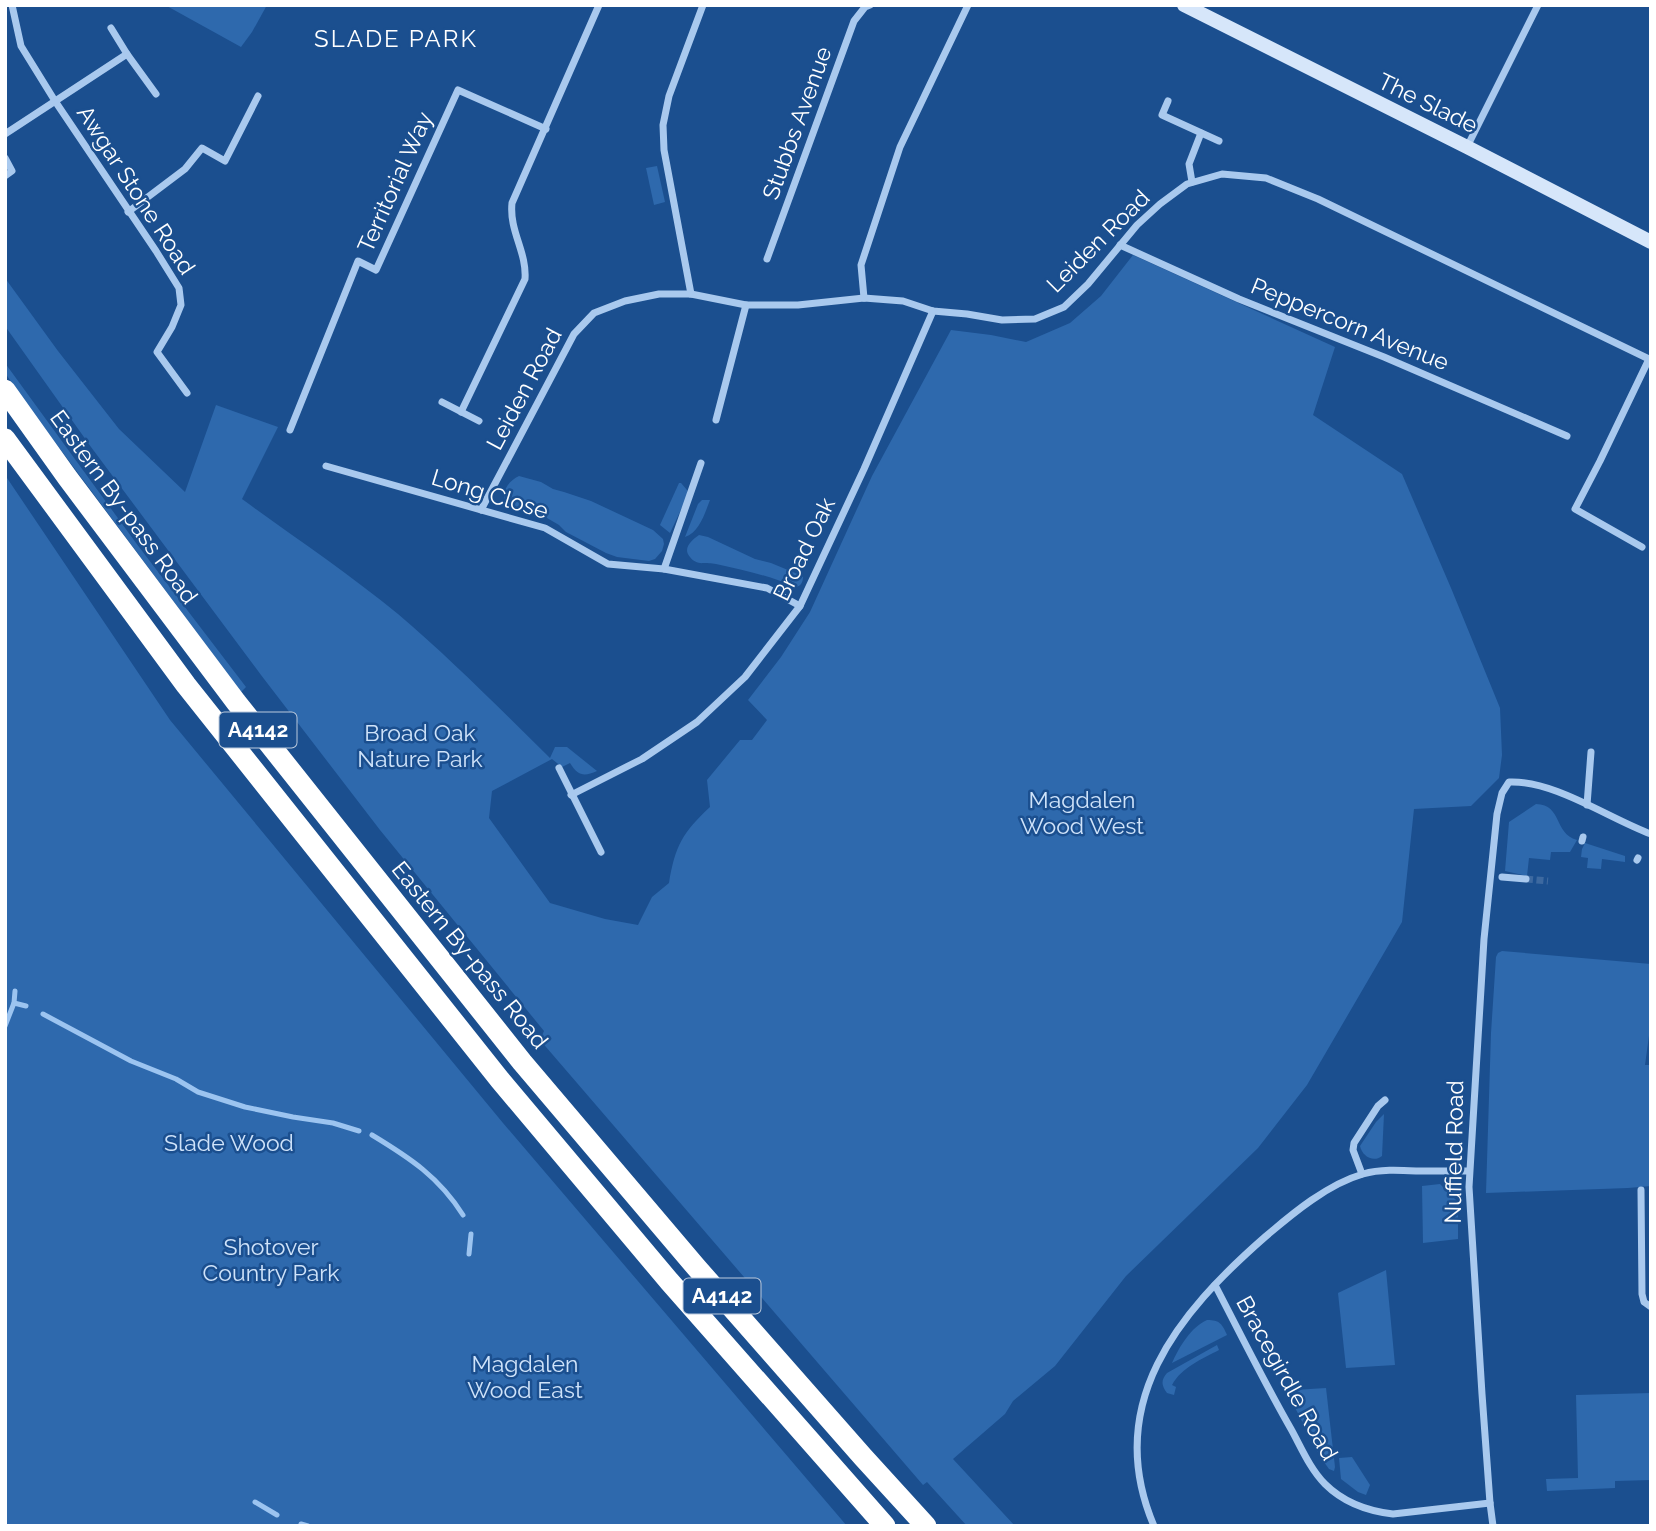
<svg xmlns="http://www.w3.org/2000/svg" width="1656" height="1531" viewBox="0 0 1656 1531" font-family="Raleway,sans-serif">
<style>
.green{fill:#2e69ad}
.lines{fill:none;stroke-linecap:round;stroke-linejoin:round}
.stream{stroke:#9cc4f0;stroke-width:5}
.street-tunnel{stroke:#3d69a0;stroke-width:7;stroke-dasharray:7 3.5;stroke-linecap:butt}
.street{stroke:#a9c9ee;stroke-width:7}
.secondary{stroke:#d6e6fa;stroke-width:14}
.highway{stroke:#fff;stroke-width:21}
.labels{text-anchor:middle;stroke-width:5;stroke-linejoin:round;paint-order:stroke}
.shield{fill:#1b4f8f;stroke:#bbcadd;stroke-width:2}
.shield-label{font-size:21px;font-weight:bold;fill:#fff}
.street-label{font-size:23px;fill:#fff;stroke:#1b4f8f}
.park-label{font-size:23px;fill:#cfe3fa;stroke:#1b4f8f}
.neighbourhood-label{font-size:24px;letter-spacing:2px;fill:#fff;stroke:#1b4f8f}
</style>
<rect width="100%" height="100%" fill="#1b4f8f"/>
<g class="green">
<path d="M165,5H267L252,32L241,47Z"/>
<path d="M657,166L665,202L654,205L646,168Z"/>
<path d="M1133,255L1335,347L1313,415L1402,474L1451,588L1500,708L1502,755L1499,778L1471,806L1414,809L1402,922L1307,1085L1258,1148L1126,1276L1055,1366L1013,1401L1005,1414L953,1459L1015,1526H967L927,1482L923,1485L540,1040L544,1031L380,830L261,675L91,447L5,326V278L58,351L119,429L185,492L216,405L278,427L242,499C294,537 348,573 398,614C451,659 500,709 550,758L555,747H567L597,771C584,777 578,776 570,763L562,767L552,759L492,791L489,818L550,903L605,919L638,925L652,897L669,883C675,846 683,832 710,807L707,780L740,740H752L767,720L748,700L781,657L810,612L872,476L951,330L991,335L1026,342L1070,323L1101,296Z"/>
<path d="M5,363L136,543L246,687L241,692L40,422L5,373Z"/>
<path d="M5,475L170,720L503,1123L847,1526H5Z"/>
<path d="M519,476L541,482L553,489L564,492L591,501L653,530L663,539L664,544L662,551L655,559L649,561L617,557L606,553L566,532L559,525L547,518L536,513L515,509L506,505C501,492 507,482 519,476Z"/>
<path d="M679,483H681L687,490L688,495L670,533L660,525Z"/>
<path d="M702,500H710C705,513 699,533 685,537L698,504Z"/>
<path d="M699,535L708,537L755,559L771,563L800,575L803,577C803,582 801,586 796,587C770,576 744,570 716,564C707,562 696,566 690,557C682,548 692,540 699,535Z"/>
<path d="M1536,804C1563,805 1553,833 1577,840L1570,852H1551L1550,860L1529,858L1527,876L1505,871L1509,822Z"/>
<path d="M1585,843L1625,856V862L1602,859L1601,869L1587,868L1588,858L1581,857L1582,849Z"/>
<path d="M1502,951L1651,964V1021L1645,1065H1651V1186L1628,1188L1486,1193L1491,1033L1496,957L1498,953Z"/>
<path d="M1384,1114L1382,1156C1373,1163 1362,1156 1360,1146L1376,1122Z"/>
<path d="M1440,1184L1458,1202V1239L1423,1243L1422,1186Z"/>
<path d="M1386,1270L1395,1365L1346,1368L1338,1293Z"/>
<path d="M1207,1320C1220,1320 1222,1324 1227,1335L1172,1363C1179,1347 1191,1327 1207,1320Z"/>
<path d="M1217,1345L1219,1350C1202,1359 1182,1367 1172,1385L1176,1387L1174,1395L1167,1393C1161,1385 1161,1380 1167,1373Z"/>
<path d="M1326,1388L1335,1467L1334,1471L1329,1469L1321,1458L1288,1394L1294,1390Z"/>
<path d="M1651,1393V1480L1615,1481V1488L1547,1491L1546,1479L1578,1478L1576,1395Z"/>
<path d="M1352,1457L1370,1485L1366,1495L1358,1492L1341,1479L1339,1458Z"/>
</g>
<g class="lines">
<g class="stream">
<path d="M14,1003L26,1006"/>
<path d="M43,1014L131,1061L176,1079L198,1092L245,1107L293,1117L333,1123L359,1131"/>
<path d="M5,1026L14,1003L15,991"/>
<path d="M372,1135C410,1158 439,1177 463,1215"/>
<path d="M469,1254L471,1234"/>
<path d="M255,1502L277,1515"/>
<path d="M301,1524L308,1526"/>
</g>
<path class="street-tunnel" d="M1526,879L1548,881"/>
<g class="street">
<path d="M12,5L21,46L55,101L156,251L179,288L181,305L172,327L157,352L187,393"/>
<path d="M111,28L127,54L156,94"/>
<path d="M1168,101L1162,115L1219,141"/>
<path d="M5,134L127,54"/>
<path d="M1467,147L1538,5"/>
<path d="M5,158L12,171L5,176"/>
<path d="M1192,182L1189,164L1201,133"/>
<path d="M128,212L185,169L202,148L225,161L258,96"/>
<path d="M1120,245L1239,299L1384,357L1567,436"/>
<path d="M767,259L854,21L865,7L870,5"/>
<path d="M691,294L664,150L663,125L669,96L703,5"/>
<path d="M864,298L861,265L900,147L968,5"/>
<path d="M442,402L479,421"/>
<path d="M461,412L525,279C527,252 509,231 512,203L599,5"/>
<path d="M716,420L746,305"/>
<path d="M290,430L358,261L376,270L458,90L546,129"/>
<path d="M326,466L545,528L608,564L664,569L767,588L800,606"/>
<path d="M481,510L574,334L594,313L625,301L659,294H691L746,305H798L864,298L903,301L933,311L967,314L1002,320L1035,319L1064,307L1088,284L1137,225L1160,204L1187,184L1222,174L1266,178L1318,199L1651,360"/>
<path d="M1642,547L1575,509L1600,461L1649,359"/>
<path d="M664,569L701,463"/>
<path d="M559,768L601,852"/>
<path d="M571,795L642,759L697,722L745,677L800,606L864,469L933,311"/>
<path d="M1587,805L1591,752"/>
<path d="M1582,841L1583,837"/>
<path d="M1637,860L1638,858"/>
<path d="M1502,877L1526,879"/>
<path d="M1362,1174L1353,1150L1354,1143L1378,1106L1385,1100"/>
<path d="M1641,1190L1642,1294L1644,1302L1651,1307"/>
<path d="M1215,1285C1240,1333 1264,1382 1291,1429C1301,1447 1310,1469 1325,1484C1344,1503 1367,1511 1393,1514L1490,1503"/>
<path d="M1154,1526C1102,1404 1178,1313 1265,1237C1293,1213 1328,1184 1363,1174C1380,1169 1399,1170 1416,1171C1434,1171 1452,1171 1469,1171"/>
<path d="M1493,1526L1490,1503L1482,1394L1469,1187L1484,939L1497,814L1502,793L1509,782C1554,780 1608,818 1651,834"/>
</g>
<path class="secondary" d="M1184,5L1467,147L1651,242"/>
<g class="highway">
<path d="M5,390L67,477L236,702L522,1062L696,1267L863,1457L926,1526"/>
<path d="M5,439L186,685L500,1080L669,1281L885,1526"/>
</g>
</g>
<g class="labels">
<g class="shield">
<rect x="219.5" y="712.5" width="77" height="35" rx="5"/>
<rect x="683.5" y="1278.5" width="77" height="35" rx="5"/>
</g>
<g class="shield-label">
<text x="258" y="737">A4142</text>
<text x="722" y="1303">A4142</text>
</g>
<g class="street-label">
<text transform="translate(1428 103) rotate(26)" y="8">The Slade</text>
<text transform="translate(797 123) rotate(-70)" y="8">Stubbs Avenue</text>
<text transform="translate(395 182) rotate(-66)" y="8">Territorial Way</text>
<text transform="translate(136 190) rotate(57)" y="8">Awgar Stone Road</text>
<text transform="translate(1098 241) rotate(-45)" y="8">Leiden Road</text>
<text transform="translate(1350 324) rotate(22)" y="8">Peppercorn Avenue</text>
<text transform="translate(524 389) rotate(-62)" y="8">Leiden Road</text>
<text transform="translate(490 494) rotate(17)" y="8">Long Close</text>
<text transform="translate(124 507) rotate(54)" y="8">Eastern By-pass Road</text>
<text transform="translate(804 549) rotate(-64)" y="8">Broad Oak</text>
<text transform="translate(470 955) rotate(51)" y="8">Eastern By-pass Road</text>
<text transform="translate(1454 1152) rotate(-89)" y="8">Nuffield Road</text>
<text transform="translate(1287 1378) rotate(61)" y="8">Bracegirdle Road</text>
</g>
<g class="park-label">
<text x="420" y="741">Broad Oak<tspan x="420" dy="26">Nature Park</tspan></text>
<text x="1082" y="808">Magdalen<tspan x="1082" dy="26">Wood West</tspan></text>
<text x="229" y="1151">Slade Wood</text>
<text x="271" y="1255">Shotover<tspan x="271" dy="26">Country Park</tspan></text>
<text x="525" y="1372">Magdalen<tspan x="525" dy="26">Wood East</tspan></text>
</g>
<g class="neighbourhood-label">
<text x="396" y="47">SLADE PARK</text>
</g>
</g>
<rect width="1656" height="1531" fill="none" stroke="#ffffff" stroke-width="14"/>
</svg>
